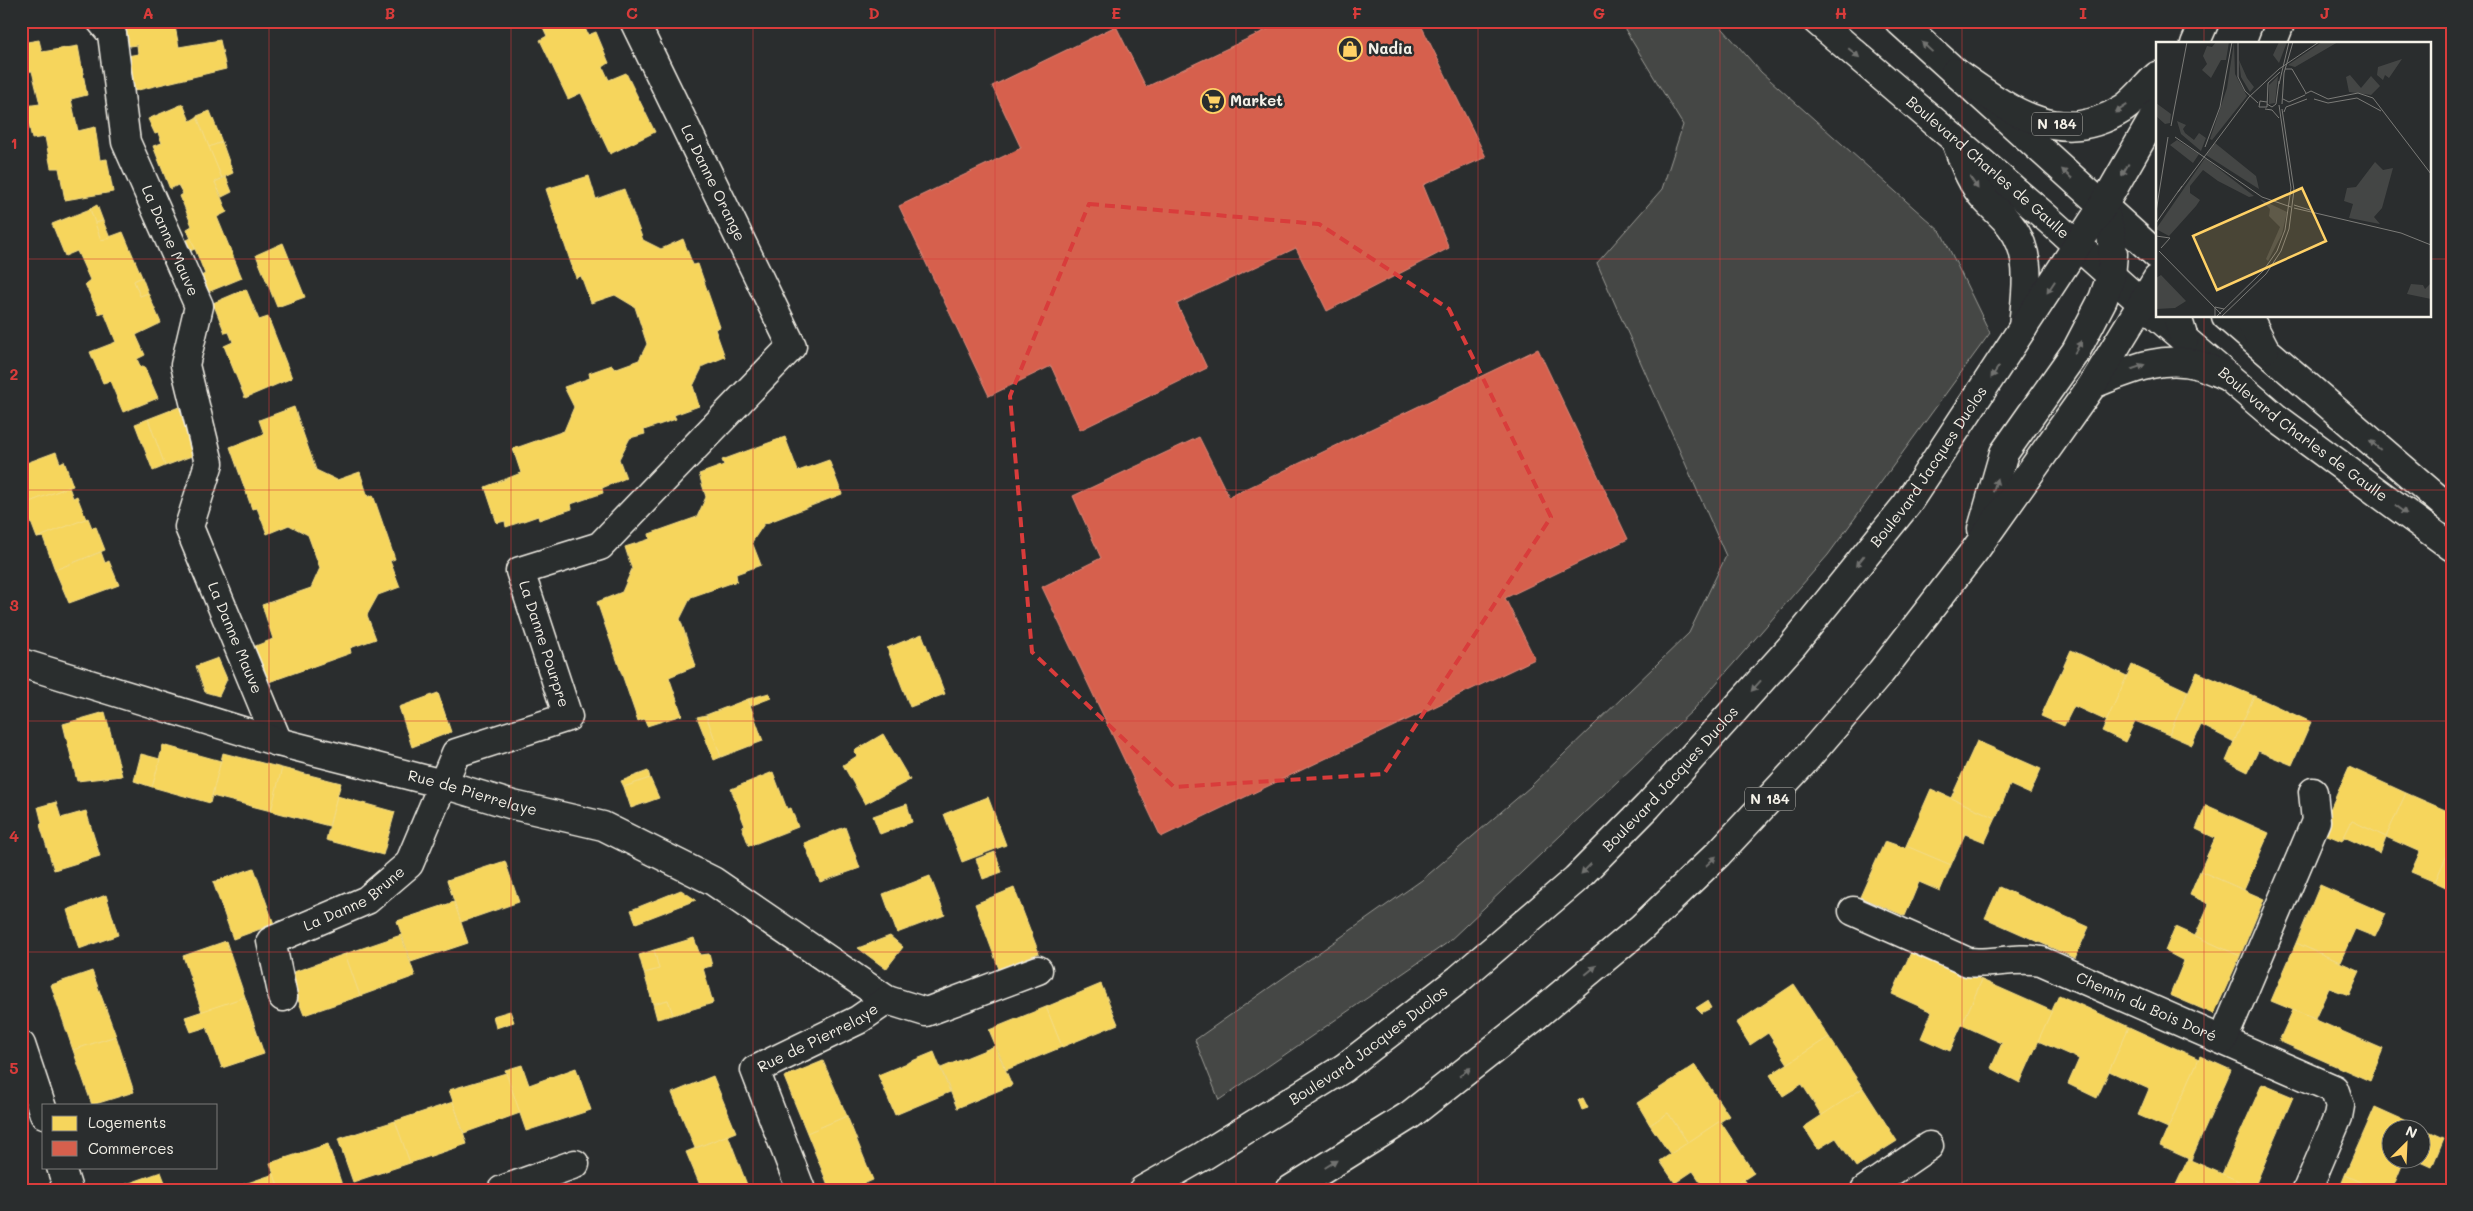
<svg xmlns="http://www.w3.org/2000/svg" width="2473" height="1211" viewBox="0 0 2473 1211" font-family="Mali,sans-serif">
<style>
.green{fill:#444645;stroke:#9c9c96}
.homes{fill:#f6d55c;stroke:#f5dd86}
.shops{fill:#d6604d;stroke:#df8c7c}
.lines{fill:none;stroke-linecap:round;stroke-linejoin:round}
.minor-casing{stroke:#f4f1e8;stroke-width:31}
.tertiary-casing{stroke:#f4f1e8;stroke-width:31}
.secondary-casing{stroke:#f4f1e8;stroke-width:31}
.primary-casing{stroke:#f4f1e8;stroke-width:31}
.minor{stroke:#2a2d2e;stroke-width:28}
.tertiary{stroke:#2a2d2e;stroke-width:28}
.secondary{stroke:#2a2d2e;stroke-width:28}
.primary{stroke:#2a2d2e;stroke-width:28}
.oneway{fill:#71726f}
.marked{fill:none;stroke:#d93c3b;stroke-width:4;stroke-dasharray:10 6;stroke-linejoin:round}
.grid{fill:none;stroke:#d93c3b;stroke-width:1;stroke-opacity:0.55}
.labels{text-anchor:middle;stroke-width:5;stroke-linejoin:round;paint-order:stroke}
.shield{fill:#2a2d2e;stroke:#b7b6b0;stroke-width:1}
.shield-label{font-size:14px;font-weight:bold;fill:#f4f1e8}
.poi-label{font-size:15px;font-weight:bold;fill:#f4f1e8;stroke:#2a2d2e;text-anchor:start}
.street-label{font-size:15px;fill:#f4f1e8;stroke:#2a2d2e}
.inset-road{fill:none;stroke:#7b7b78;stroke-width:1}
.view{fill:#ffd166;fill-opacity:0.15;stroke:#ffd166;stroke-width:2.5}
.inset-edge{fill:none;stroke:#f4f1e8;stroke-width:2.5}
.neatline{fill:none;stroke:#d93c3b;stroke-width:2}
.grid-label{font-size:16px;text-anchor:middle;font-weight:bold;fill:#d93c3b}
</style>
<rect width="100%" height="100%" fill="#2a2d2e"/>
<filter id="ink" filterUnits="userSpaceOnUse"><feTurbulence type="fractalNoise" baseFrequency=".02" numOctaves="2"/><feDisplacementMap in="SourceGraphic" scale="10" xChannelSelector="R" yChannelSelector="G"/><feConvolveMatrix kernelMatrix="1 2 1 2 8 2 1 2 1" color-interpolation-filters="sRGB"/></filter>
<g filter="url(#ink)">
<path class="green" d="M1620,21H1716L1761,72L1941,232L1990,333L1828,555L1694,709L1447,943L1219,1100L1195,1040L1422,880L1530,787L1689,633L1726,556L1597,263L1662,189L1683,125Z"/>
<g class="homes">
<path d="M131,21H174L179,47L220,40L226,69L134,91L127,56L138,54L137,45L129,46L125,23Z"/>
<path d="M540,21H582L588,35L596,32L609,63L603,67L609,80L626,73L655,132L610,154L581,93L568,99L540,40L547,36Z"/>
<path d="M39,40L42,52L78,46L87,95L71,99L78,131L95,127L100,160L107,159L113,192L65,200L59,168H51L45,137L32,139L25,106L40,104L32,71L21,72V43Z"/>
<path d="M183,104L190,121L197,117L222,178L215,182L227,212L217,217L242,278L208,292L201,276L205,274L187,229L192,226L180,196L183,194L178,185L170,189L153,146L162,143L158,133L155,134L148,119Z"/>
<path d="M210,111L222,142L209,147L197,116Z"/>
<path d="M222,142L233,173L222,178L209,147Z"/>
<path d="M589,176L596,199L624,189L643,240L661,249L683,239L693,265L698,264L720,327L715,329L725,357L703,366L693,386L699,406L674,415L676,419L644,430L645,434L630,438L619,459L626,478L602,488L603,493L571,504L572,509L539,520L538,516L506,527L505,521L497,523L485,487L521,473L513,449L564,431L574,407L564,387L590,378L589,373L612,365L614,369L639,360L647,344L635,307L615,295L591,303L581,276L576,278L546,189Z"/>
<path d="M226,177L232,192L222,197L215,182Z"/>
<path d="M97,205L103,221L95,223L90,209Z"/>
<path d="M90,209L101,240L123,232L142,277L134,281L140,296L148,293L161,323L136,335L145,355L137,359L141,368L144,366L158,398L123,412L110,381L103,383L90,352L116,342L104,312L99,314L85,284L90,280L77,251L65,256L52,224Z"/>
<path d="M103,221L110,238L101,240L95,223Z"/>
<path d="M191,238L195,249L190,251L185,241Z"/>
<path d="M283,243L305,297L277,307L256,255Z"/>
<path d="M142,277L148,293L140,296L134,281Z"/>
<path d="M246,289L259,320L268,317L292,378L245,398L224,346L233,342L229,332L225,333L213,303Z"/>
<path d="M179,407L197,454L165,466L148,419Z"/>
<path d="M294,407L316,470L337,480L360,472L368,497L373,495L395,559L390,561L400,587L378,595L367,615L376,639L350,648L351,653L266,683L253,647L273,639L262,605L311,588L320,568L308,535L289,525L267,534L257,508L252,509L230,447L264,434L259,420Z"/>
<path d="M148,419L165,466L153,471L135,424Z"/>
<path d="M785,437L798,471L829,460L842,494L764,524L752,542L761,565L736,574L737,581L691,597L680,619L696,666L669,677L682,715L647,726L644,719L638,721L597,602L622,592L632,569L625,547L650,539L649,534L697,517L706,497L699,474L724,465L722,460Z"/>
<path d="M56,452L60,463L64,461L73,486L24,504L21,497V465Z"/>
<path d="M69,487L73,498L77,496L86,519L37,538L24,504Z"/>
<path d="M88,518L92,528L96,527L105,550L55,570L43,537L37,538Z"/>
<path d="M101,552L105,563L109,561L119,585L69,603L55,570Z"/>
<path d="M922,634L945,694L910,707L887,648Z"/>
<path d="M2071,650L2127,676L2107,721L2074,706L2064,726L2041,716Z"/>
<path d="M218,658L227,679L219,696L205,692L196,666Z"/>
<path d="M2132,665L2188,691L2169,735L2135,721L2125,742L2102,731Z"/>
<path d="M2197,672L2254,696L2234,742L2201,725L2192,745L2169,735Z"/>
<path d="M438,693L451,732L412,747L399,707Z"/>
<path d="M769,693L771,698L750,706L748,699Z"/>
<path d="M2254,696L2311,722L2292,765L2258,751L2248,772L2226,761Z"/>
<path d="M748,699L763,741L721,757L706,715Z"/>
<path d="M105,712L122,776L77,781L63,724Z"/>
<path d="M706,715L721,757L714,760L697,717Z"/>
<path d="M883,734L910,780L865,804L843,765L857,756L854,751Z"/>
<path d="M1977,741L2041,769L2030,794L2010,785L1996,818L1951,798Z"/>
<path d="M163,745L221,761L210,803L152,787Z"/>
<path d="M223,753L282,768L271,811L212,796Z"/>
<path d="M141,754L160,759L152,787L134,781Z"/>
<path d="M2349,767L2406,793L2386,837L2352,821L2342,841L2320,832Z"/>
<path d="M282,768L341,783L329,826L271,811Z"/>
<path d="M648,771L650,778L624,787L621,781Z"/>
<path d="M773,772L787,809L791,808L798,827L749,846L742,827L745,826L731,789Z"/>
<path d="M650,778L659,798L631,808L624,787Z"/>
<path d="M1931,789L1996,818L1985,842L1965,834L1951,865L1906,846Z"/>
<path d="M2406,793L2452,813V844L2435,882L2411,872L2420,852L2386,837Z"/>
<path d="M337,796L395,812L383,855L326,840Z"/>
<path d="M988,797L1006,845L962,862L944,814Z"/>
<path d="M56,802L61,818L86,811L100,856L54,870L40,825L42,823L38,807Z"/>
<path d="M907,804L912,822L880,834L873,816Z"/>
<path d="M2206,805L2269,833L2244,890L2200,871L2215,838L2196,829Z"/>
<path d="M2352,821L2386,837L2380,853L2344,837Z"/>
<path d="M845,827L860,868L820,882L804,843Z"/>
<path d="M1885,841L1905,848L1906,846L1951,865L1940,891L1919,882L1905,916L1860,897Z"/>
<path d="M2452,844V890L2435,882Z"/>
<path d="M995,852L1002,872L983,879L976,859Z"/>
<path d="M505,861L519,902L461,922L447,880Z"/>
<path d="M254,868L274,924L233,939L213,882Z"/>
<path d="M2200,871L2264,899L2240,956L2195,936L2209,904L2190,895Z"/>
<path d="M930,876L945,915L897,933L883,894Z"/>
<path d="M2320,885L2386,914L2375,937L2355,929L2340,962L2296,943Z"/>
<path d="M1999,887L2089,927L2075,958L1985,918Z"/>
<path d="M1014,888L1039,953L999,969L975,904Z"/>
<path d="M681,890L696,900L636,923L631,910Z"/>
<path d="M106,895L118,935L79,949L67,910Z"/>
<path d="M454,902L468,943L411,962L397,921Z"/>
<path d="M2175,927L2240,956L2214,1014L2170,995L2184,961L2165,951Z"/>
<path d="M401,935L415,976L360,996L345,954Z"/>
<path d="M890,936L903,947L886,969L858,948Z"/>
<path d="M694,938L700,955L709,954L712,966L703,968L713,1003L673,1015L668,1000L653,1004L644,973L659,969L654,950Z"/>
<path d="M226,941L245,997L202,1012L183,956Z"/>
<path d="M2296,943L2360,971L2349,995L2329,988L2315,1019L2271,1001Z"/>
<path d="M654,950L659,969L644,973L639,955Z"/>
<path d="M1912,950L1982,980L1950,1051L1921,1038L1932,1012L1892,994Z"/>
<path d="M345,954L360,996L304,1015L288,974Z"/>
<path d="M92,971L116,1036L73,1050L51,985Z"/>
<path d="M1982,980L2052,1011L2020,1083L1991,1068L2002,1043L1962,1025Z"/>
<path d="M1101,984L1118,1024L1062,1047L1046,1007Z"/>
<path d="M1794,984L1829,1037L1788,1064L1768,1033L1750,1045L1736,1023Z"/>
<path d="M2059,995L2129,1027L2097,1098L2068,1084L2079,1059L2038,1041Z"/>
<path d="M245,997L264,1054L222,1068L207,1027L191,1032L185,1017Z"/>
<path d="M668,1000L673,1015L657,1019L653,1004Z"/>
<path d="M1707,1001L1711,1008L1701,1013L1696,1008Z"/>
<path d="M1046,1007L1062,1047L1006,1070L989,1030Z"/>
<path d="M2293,1010L2383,1049L2370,1081L2279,1041Z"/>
<path d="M510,1011L514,1022L496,1028L493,1016Z"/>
<path d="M2129,1027L2199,1059L2168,1128L2138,1115L2149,1089L2109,1071Z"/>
<path d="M116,1036L134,1092L92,1105L73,1050Z"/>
<path d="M1829,1037L1863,1088L1822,1116L1802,1084L1783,1096L1770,1075Z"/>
<path d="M995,1046L1012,1085L957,1108L941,1068Z"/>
<path d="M934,1052L950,1092L895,1115L878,1075Z"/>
<path d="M2200,1056L2231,1070L2191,1160L2160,1146Z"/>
<path d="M823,1061L847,1116L807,1133L784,1077Z"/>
<path d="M522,1065L529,1085L576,1068L591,1110L526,1131L505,1070Z"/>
<path d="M1695,1065L1729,1116L1688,1143L1668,1113L1650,1125L1637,1103Z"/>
<path d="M506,1073L520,1113L464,1133L449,1090Z"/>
<path d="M713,1076L736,1132L695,1148L672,1093Z"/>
<path d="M2262,1084L2293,1097L2254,1188L2222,1174Z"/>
<path d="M1863,1088L1897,1141L1856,1167L1836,1138L1818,1149L1804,1127Z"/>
<path d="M1583,1098L1588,1108L1582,1110L1578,1100Z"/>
<path d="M453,1102L467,1144L410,1163L395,1121Z"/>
<path d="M2375,1107L2444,1138L2432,1167L2412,1158H2420V1128H2390V1158H2405L2392,1190H2379L2345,1175Z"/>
<path d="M1668,1113L1688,1143L1670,1154L1650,1125Z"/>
<path d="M847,1116L873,1180L849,1190H830L807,1133Z"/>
<path d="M395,1121L410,1163L353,1182L338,1139Z"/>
<path d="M1720,1121L1754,1173L1728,1190H1706L1693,1171L1675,1183L1660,1161Z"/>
<path d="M728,1135L749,1190H702L686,1152Z"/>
<path d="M328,1144L342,1185L329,1190H279L270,1163Z"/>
<path d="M2188,1159L2257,1189L2256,1190L2174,1189Z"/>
<path d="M161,1172L168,1190H122L121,1186Z"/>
<path d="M274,1174L279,1190H227Z"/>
<path d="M2345,1175L2379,1190H2339Z"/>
<path d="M1744,1179L1751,1190H1728Z"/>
</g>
<g class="shops">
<path d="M1285,21H1419L1486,157L1423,185L1449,248L1327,311L1296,248L1177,304L1207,368L1080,430L1051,366L989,396L899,206L1021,148L992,86L1116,26L1146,87Z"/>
<path d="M1538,349L1628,539L1505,598L1535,659L1161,837L1042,587L1101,558L1073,496L1199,437L1229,497Z"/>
</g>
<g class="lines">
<defs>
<g id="minor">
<path id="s1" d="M101,21L112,34L126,142L199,306L185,365L209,463L189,527L278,742"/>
<path id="s2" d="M21,663L278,742L443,784L513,805L603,826L713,881L887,1000"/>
<path id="s3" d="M1853,911L1968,962C1992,965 2016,956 2041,961L2334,1089L2340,1106L2338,1117L2307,1190"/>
<path id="s4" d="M283,997L271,941L367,900L409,864L456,753L568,717L520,571L600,546L792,346L634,21"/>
<path d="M2223,1040L2316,821L2313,792"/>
<path d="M21,1045L44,1114"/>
<path d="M61,1167L68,1190"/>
<path d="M502,1190L575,1164"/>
<path id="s5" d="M801,1190L755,1070L858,1020L887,1000L926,1012L1038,970"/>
<path d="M1865,1190L1929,1146"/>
</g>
<g id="tertiary">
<path id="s6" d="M2157,316L2275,417L2452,547"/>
<path d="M2226,316L2452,511"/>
</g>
<g id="secondary">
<path id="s7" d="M1817,21L2041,213L2143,304"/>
<path d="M1899,21L2157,255"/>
</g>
<g id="primary">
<path d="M2195,44L2205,21"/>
<path d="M2272,44L2281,21"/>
<path d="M1955,72C2008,109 2059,150 2124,108C2136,100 2146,86 2157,76"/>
<path d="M1955,139C1963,160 1970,183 1986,200C2000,215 2013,223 2021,244C2031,270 2025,301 2023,328"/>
<path d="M2177,316L2184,339"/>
<path d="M2248,316L2265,349"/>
<path d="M2093,384C2127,371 2162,354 2199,365C2209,368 2219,373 2228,377"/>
<path d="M1982,529L2004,453L2076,351L2103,299L2111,276L2113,254L2111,233L2103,206"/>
<path id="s8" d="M1143,1190L1203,1156L1344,1068L1459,979L1576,879L1648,806L1792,646L1907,504L2103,206L2157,112"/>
<path d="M1290,1190L1410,1115L1532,1019L1641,928L1718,854L1801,765L1881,672L1976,549L2093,384L2157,279"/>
</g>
</defs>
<use href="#minor" class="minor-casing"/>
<use href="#tertiary" class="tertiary-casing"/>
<use href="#secondary" class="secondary-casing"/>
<use href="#primary" class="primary-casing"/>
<use href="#minor" class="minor"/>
<use href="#tertiary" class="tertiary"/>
<use href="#secondary" class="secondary"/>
<use href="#primary" class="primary"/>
</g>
<defs><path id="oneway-solid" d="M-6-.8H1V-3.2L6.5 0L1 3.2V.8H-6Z" transform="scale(1.25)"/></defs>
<g class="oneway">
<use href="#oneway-solid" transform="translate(1927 47) rotate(-137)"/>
<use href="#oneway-solid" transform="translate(1854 53) rotate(40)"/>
<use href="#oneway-solid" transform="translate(2121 109) rotate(147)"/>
<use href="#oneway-solid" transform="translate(2125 170) rotate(119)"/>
<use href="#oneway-solid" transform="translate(2067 174) rotate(-138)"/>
<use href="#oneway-solid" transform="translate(1974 183) rotate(56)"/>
<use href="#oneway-solid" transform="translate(2051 287) rotate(123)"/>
<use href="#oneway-solid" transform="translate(2078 347) rotate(-61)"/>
<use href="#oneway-solid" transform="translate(2138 367) rotate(-19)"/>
<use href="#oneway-solid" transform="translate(1995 372) rotate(124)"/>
<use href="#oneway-solid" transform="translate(2375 445) rotate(-139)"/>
<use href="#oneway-solid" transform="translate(1995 485) rotate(-74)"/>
<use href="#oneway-solid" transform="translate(2401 510) rotate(36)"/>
<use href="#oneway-solid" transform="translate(1860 561) rotate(129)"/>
<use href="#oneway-solid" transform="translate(1756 686) rotate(132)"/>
<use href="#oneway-solid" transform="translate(1711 861) rotate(-43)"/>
<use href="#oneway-solid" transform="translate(1586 869) rotate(134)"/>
<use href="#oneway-solid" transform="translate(1591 970) rotate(-40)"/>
<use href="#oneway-solid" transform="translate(1465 1072) rotate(-38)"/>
<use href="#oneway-solid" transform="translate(1331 1164) rotate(-32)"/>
</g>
</g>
<path class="marked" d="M1089,204L1319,224L1449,309L1551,517L1384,774L1174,787L1032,652L1010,396Z"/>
<path class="grid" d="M269,21V1190M511,21V1190M753,21V1190M995,21V1190M1236,21V1190M1478,21V1190M1720,21V1190M1962,21V1190M2204,21V44M21,259H2157M2429,259H2452M2204,316V1190M21,490H2452M21,721H2452M21,952H2452"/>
<defs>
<symbol id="shop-ring" viewBox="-11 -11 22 22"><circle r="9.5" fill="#2a2d2e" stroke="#ffd166" stroke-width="1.5"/><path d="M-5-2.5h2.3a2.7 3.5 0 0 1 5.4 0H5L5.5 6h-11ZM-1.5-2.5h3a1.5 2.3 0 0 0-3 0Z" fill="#ffd166"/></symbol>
<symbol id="supermarket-ring" viewBox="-11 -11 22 22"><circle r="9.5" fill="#2a2d2e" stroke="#ffd166" stroke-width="1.5"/><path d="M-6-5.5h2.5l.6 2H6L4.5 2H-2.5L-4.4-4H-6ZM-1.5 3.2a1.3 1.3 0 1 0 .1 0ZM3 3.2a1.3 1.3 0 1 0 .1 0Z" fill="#ffd166"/></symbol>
</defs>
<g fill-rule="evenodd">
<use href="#shop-ring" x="1336" y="35" width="28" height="28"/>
<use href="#supermarket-ring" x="1199" y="87" width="28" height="28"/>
</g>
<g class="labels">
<g class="shield">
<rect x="2032" y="112.5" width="50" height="23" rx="4"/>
<rect x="1745" y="787.5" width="50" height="23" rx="4"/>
</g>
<g class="shield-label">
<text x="2057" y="129">N 184</text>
<text x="1770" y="804">N 184</text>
</g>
<g class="poi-label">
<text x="1368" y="54">Nadia</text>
<text x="1230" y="106">Market</text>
</g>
<g class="street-label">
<text dy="5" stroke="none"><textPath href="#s7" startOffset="225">Boulevard Charles de Gaulle</textPath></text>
<text transform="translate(713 183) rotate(64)" y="5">La Danne Orange</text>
<text dy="5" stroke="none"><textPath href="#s1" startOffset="234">La Danne Mauve</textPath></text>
<text dy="5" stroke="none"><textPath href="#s6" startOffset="188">Boulevard Charles de Gaulle</textPath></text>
<text dy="5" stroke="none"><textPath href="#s8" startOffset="1078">Boulevard Jacques Duclos</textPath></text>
<text dy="5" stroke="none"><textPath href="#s1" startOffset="654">La Danne Mauve</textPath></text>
<text transform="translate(544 644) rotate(72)" y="5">La Danne Pourpre</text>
<text dy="5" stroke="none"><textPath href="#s8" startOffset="672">Boulevard Jacques Duclos</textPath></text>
<text dy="5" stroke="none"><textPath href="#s2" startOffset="470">Rue de Pierrelaye</textPath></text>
<text dy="5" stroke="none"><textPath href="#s4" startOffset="151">La Danne Brune</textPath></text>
<text dy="5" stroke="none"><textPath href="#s3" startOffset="314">Chemin du Bois Doré</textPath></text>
<text dy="5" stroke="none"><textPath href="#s5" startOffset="199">Rue de Pierrelaye</textPath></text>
<text dy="5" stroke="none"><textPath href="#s8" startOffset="268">Boulevard Jacques Duclos</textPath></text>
</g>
</g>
<g transform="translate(2156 42)">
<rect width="275" height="275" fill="#2a2d2e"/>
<path d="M60,0H73L70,18H65L55,36L46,28L51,22L47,14L51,4L56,5ZM78,0L79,32L91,54L56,98L54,97L71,46ZM123,0H131L123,21L117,13ZM166,0H182L139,25L132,23ZM246,17L233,36L229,33L227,38L221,33L222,25ZM83,18L91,36L98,45L94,50L85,35ZM194,33L205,46L215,34L224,44L215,53L193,50L190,35ZM122,34L119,61L113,62V43ZM0,61L15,72L14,81L9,82L0,74ZM21,79L30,83L27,87L29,91L38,98L43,91L50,96L45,109L25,92ZM21,98L43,112L37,121L14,103ZM59,101L100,134L103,147L50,113ZM49,116L98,154L93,155L62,139L47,128L34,144V151L44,158L40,164L13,194L0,187ZM219,120L227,128L237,126L226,166L218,175L224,182L193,176L197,162L188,159L191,146L200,145ZM104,157L131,170L126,192L112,219L110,217L124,185L113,174L114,167ZM5,233L30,259L27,261L19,266L0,267V236ZM275,241V257L251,252L255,242L267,243L269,247Z" fill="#444645"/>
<path class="inset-road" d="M82,0V35L89,49L102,61M129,27H136L150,51M123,42L133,0M149,52L155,49L172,57L202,51L217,56L275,132M127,57L133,60L149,53M158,57L172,61L201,56L225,69M111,60L104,59L103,65H111L112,41L124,30M111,62L116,65L120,62L123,39M126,62L128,31L137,0M109,67L116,68L123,76M128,70L130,65L151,57M15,84L31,0M19,95L106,155L135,165M49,105L64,65L76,0M22,150L93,55L123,27L163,0M138,163L154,168M138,166L245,191L275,203M0,170L12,95M0,181L26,144M0,194L14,196L5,206M3,209L65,272M59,274V265L68,267M60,275L107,229L121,209L129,188L135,146L123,63M65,275L110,232L125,209L133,187L138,148L126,67"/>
<path class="view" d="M146,146L170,199L61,248L37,194Z"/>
<rect width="275" height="275" class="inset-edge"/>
</g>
<rect width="2473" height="1211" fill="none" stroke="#2a2d2e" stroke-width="55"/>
<rect x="42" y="1104" width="175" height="65" fill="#2a2d2e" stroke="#7b7b78"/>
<rect x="52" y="1116" width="25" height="15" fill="#f6d55c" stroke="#7b7b78"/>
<text x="88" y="1128" font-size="15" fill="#f4f1e8">Logements</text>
<rect x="52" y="1141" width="25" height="15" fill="#d6604d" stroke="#7b7b78"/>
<text x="88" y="1154" font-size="15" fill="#f4f1e8">Commerces</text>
<g transform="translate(2406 1144) rotate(24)"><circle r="24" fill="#2a2d2e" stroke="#7b7b78"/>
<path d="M0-4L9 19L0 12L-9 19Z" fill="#ffd166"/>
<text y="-8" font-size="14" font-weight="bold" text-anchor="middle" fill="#f4f1e8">N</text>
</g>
<rect x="28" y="28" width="2418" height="1156" class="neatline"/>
<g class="grid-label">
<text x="148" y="19">A</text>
<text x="390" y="19">B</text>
<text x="632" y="19">C</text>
<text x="874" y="19">D</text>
<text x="1116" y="19">E</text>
<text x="1357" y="19">F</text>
<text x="1599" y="19">G</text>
<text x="1841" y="19">H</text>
<text x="2083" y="19">I</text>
<text x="2325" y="19">J</text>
<text x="14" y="149">1</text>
<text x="14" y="380">2</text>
<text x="14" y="611">3</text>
<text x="14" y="842">4</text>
<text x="14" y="1074">5</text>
</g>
</svg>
